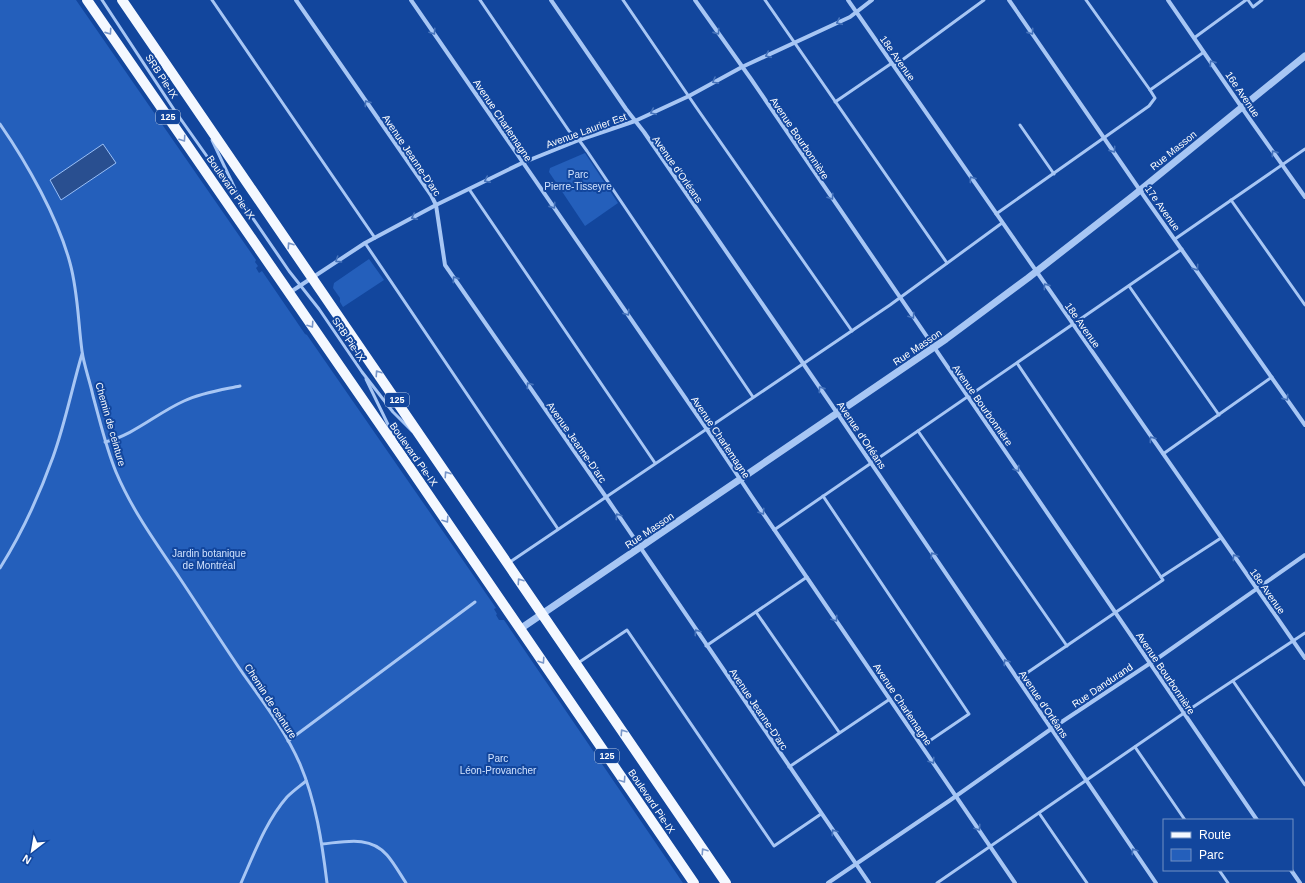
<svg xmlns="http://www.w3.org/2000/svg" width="1305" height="883" viewBox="0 0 1305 883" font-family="Arial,sans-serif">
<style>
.green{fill:#245fbb}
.water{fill:#294f90;stroke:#99bff7}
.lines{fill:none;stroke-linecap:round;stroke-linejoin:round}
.service{stroke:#a7c6f4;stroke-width:3}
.minor{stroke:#a7c6f4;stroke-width:4}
.tertiary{stroke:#a7c6f4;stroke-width:7}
.primary{stroke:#f4f8ff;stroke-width:10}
.oneway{stroke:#4673bb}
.oneway2{stroke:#7896c9}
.labels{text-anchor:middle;stroke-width:4;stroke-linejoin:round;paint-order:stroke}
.shield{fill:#12469d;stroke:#b8c8e2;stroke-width:1}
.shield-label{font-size:9px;font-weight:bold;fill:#fff}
.street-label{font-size:10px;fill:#fff;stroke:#12469d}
.park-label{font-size:10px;fill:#d0e2fe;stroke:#12469d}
</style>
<rect width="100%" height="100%" fill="#12469d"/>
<g class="green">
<path d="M0,0H76L256,260L255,262L258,266L256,268L259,273L262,271L305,334L307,335L496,608L494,609L497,614L496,615L499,620H504L683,883H0Z"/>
<path d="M585,153L618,203L585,226L549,172L550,168Z"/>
<path d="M369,259L384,280L343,307L340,302V298L333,288L334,283Z"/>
</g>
<path class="water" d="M103,144L116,163L61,200L50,180Z"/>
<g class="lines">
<g class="service">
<path d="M102,0L175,111L211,162L239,198L289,271L319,309L362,372L393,412L412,431"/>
<path d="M212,0L375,238"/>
<path d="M480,0L569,131L579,140L587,151L753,397"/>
<path d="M623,0L696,107L852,331"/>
<path d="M765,0L947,263"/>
<path d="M1086,0L1150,90L1204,52"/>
<path d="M1248,0L1253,7L1262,0"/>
<path d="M1194,38L1246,0"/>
<path d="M894,66L984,0"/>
<path d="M835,102L892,63"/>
<path d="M0,124C27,163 58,218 70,263C78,292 78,321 82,351C84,366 90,381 93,396C100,421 106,448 116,472C132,510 156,543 179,577C201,610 222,643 244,675C264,703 286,732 300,764C316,802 322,842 327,883"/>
<path d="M1020,125L1054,174"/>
<path d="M212,140L237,193"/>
<path d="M469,189L655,463"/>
<path d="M1231,200L1305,305"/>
<path d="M996,214L1149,106L1155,98L1150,90"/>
<path d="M1175,239L1305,149"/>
<path d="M365,243L558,529"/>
<path d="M1129,286L1219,415"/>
<path d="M1017,363L1163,580L1018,679"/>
<path d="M366,379L395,439"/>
<path d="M918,431L1067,646"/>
<path d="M105,442C134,435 157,413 184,401C201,393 221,390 240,386"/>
<path d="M1163,454L1272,377"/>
<path d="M823,496L969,714L922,746"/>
<path d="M774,530L1182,249"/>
<path d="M510,562L890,305L1002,223"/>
<path d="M0,568C22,533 39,496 53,457C65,424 72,388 82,354"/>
<path d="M1161,577L1221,538"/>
<path d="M756,612L839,732"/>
<path d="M706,646L807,577"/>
<path d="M578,663L627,630L774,846L821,814"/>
<path d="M1233,681L1305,785"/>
<path d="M288,741L475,602"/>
<path d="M1135,747L1185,820"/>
<path d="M789,767L890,699"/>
<path d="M1039,813L1087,883"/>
<path d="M322,844C344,842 370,835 387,855C394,863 400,874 406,883"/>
<path d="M1219,870L1228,883"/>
<path d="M241,883C254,854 266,821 287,797C293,791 300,786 306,781"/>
<path d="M937,883L1184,713L1305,633"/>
</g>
<g class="minor">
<path d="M296,0L431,195L436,205L445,265L606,497L869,883"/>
<path d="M411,0L706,428L752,497L1015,883"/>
<path d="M551,0L626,109L644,132L831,404L1156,883"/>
<path d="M695,0L751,79L1257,820"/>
<path d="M848,0L1305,658"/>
<path d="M1009,0L1146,199L1305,425"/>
<path d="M1168,0L1249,118L1305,197"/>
<path d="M289,293L365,243L436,205L522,163L579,140L635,121L689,96L742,67L850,17L872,0"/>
<path d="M1291,870L1300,883"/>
<path d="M828,883L949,801L1051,729L1161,656L1305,555"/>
</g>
<path class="tertiary" d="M520,629L946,339L1028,278L1133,196L1305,56"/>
<g class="primary">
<path d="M87,0L408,465L694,883"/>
<path d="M122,0L726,883"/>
</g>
</g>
<defs><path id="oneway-chevron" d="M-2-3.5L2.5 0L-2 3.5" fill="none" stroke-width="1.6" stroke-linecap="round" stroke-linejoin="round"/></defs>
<g class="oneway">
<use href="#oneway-chevron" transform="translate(839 22) rotate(155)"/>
<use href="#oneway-chevron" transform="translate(433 32) rotate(56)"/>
<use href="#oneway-chevron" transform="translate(717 32) rotate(55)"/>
<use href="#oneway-chevron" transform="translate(1031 32) rotate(55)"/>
<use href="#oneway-chevron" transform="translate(768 55) rotate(155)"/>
<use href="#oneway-chevron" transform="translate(1212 63) rotate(-125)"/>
<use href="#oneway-chevron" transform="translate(715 81) rotate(151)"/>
<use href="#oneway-chevron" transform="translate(367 103) rotate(-125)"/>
<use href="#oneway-chevron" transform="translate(653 112) rotate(155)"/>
<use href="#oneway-chevron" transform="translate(1113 150) rotate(55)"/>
<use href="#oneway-chevron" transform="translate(1274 153) rotate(-125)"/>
<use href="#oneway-chevron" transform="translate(972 179) rotate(-125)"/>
<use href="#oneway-chevron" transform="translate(487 180) rotate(154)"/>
<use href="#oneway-chevron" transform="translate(831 197) rotate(56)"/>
<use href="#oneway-chevron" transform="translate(553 206) rotate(55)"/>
<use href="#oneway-chevron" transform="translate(414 217) rotate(153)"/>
<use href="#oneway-chevron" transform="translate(338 260) rotate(147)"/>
<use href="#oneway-chevron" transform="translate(1196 268) rotate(55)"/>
<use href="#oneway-chevron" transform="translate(455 279) rotate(-125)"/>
<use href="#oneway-chevron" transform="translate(1046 286) rotate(-125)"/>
<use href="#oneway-chevron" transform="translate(627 313) rotate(55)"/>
<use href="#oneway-chevron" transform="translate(912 316) rotate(56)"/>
<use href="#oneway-chevron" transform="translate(529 385) rotate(-125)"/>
<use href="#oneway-chevron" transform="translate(821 389) rotate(-125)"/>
<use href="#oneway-chevron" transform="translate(1286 398) rotate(55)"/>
<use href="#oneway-chevron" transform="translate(1152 439) rotate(-125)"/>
<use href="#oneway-chevron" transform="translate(1017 469) rotate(56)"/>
<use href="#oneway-chevron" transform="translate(762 512) rotate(56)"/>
<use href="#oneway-chevron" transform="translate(618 516) rotate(-124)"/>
<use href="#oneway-chevron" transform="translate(933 555) rotate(-124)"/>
<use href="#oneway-chevron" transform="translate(1235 557) rotate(-125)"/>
<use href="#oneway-chevron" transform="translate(835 619) rotate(56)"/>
<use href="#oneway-chevron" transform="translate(697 632) rotate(-124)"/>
<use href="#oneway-chevron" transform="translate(1006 662) rotate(-124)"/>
<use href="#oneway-chevron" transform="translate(932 761) rotate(56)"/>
<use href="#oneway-chevron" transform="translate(978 828) rotate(56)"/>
<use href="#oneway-chevron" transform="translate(834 832) rotate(-124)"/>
<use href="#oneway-chevron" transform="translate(1134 851) rotate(-124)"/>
</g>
<g class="oneway2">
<use href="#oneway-chevron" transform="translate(109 32) rotate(55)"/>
<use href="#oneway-chevron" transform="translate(183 139) rotate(56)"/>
<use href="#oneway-chevron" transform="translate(290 245) rotate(-124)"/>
<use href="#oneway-chevron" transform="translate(311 325) rotate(56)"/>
<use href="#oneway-chevron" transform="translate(378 373) rotate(-124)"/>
<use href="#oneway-chevron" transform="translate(447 474) rotate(-124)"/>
<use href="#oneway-chevron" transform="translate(446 520) rotate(56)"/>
<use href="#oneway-chevron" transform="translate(520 581) rotate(-124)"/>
<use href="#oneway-chevron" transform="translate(542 661) rotate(56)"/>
<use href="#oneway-chevron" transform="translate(623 732) rotate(-124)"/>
<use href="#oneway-chevron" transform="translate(623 780) rotate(56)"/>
<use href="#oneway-chevron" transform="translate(704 851) rotate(-124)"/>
</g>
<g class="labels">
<g class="shield">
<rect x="156" y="110" width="24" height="14" rx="3"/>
<rect x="385" y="393" width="24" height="14" rx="3"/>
<rect x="595" y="749" width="24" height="14" rx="3"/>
</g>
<g class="shield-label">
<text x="168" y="120">125</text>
<text x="397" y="403">125</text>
<text x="607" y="759">125</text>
</g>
<g class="street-label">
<text transform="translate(898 58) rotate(55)" y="4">18e Avenue</text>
<text transform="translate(162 76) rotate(57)" y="4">SRB Pie-IX</text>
<text transform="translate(1243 94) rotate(56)" y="4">16e Avenue</text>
<text transform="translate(503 120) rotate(56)" y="4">Avenue Charlemagne</text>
<text transform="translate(586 130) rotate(-20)" y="4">Avenue Laurier Est</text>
<text transform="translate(800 138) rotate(56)" y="4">Avenue Bourbonnière</text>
<text transform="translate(1173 150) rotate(-39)" y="4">Rue Masson</text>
<text transform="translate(412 155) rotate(56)" y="4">Avenue Jeanne-D'arc</text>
<text transform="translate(678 169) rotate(55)" y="4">Avenue d'Orléans</text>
<text transform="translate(231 187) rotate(55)" y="4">Boulevard Pie-IX</text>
<text transform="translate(1163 208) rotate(55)" y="4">17e Avenue</text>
<text transform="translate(1083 325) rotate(55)" y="4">18e Avenue</text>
<text transform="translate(349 339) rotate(56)" y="4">SRB Pie-IX</text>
<text transform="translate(917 347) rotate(-34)" y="4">Rue Masson</text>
<text transform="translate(983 405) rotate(55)" y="4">Avenue Bourbonnière</text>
<text transform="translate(111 424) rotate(74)" y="4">Chemin de ceinture</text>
<text transform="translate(862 435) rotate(56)" y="4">Avenue d'Orléans</text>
<text transform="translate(721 437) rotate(56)" y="4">Avenue Charlemagne</text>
<text transform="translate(577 442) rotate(55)" y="4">Avenue Jeanne-D'arc</text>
<text transform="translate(414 454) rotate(55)" y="4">Boulevard Pie-IX</text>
<text transform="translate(649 530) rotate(-34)" y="4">Rue Masson</text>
<text transform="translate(1268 591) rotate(55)" y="4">18e Avenue</text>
<text transform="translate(1166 673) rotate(56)" y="4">Avenue Bourbonnière</text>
<text transform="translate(1102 685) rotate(-34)" y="4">Rue Dandurand</text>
<text transform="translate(271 701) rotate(57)" y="4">Chemin de ceinture</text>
<text transform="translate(903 704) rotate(56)" y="4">Avenue Charlemagne</text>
<text transform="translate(1044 704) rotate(56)" y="4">Avenue d'Orléans</text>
<text transform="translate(759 709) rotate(56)" y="4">Avenue Jeanne-D'arc</text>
<text transform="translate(652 801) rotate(56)" y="4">Boulevard Pie-IX</text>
</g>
<g class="park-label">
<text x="578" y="178">Parc<tspan x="578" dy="12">Pierre-Tisseyre</tspan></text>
<text x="209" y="557">Jardin botanique<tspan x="209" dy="12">de Montréal</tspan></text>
<text x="498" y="762">Parc<tspan x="498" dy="12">Léon-Provancher</tspan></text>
</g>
</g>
<rect x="1163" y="819" width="130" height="52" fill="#12469d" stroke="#7190c4"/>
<rect x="1171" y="832" width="20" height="6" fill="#f4f8ff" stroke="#7190c4"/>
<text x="1199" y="839" font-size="12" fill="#ffffff">Route</text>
<rect x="1171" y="849" width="20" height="12" fill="#245fbb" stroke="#7190c4"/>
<text x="1199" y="859" font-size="12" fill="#ffffff">Parc</text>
<g transform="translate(32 851) rotate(211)" stroke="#12469d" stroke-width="3" paint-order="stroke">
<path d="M0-3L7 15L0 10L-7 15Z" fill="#ffffff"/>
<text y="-6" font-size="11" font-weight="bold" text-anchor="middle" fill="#ffffff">N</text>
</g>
</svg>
